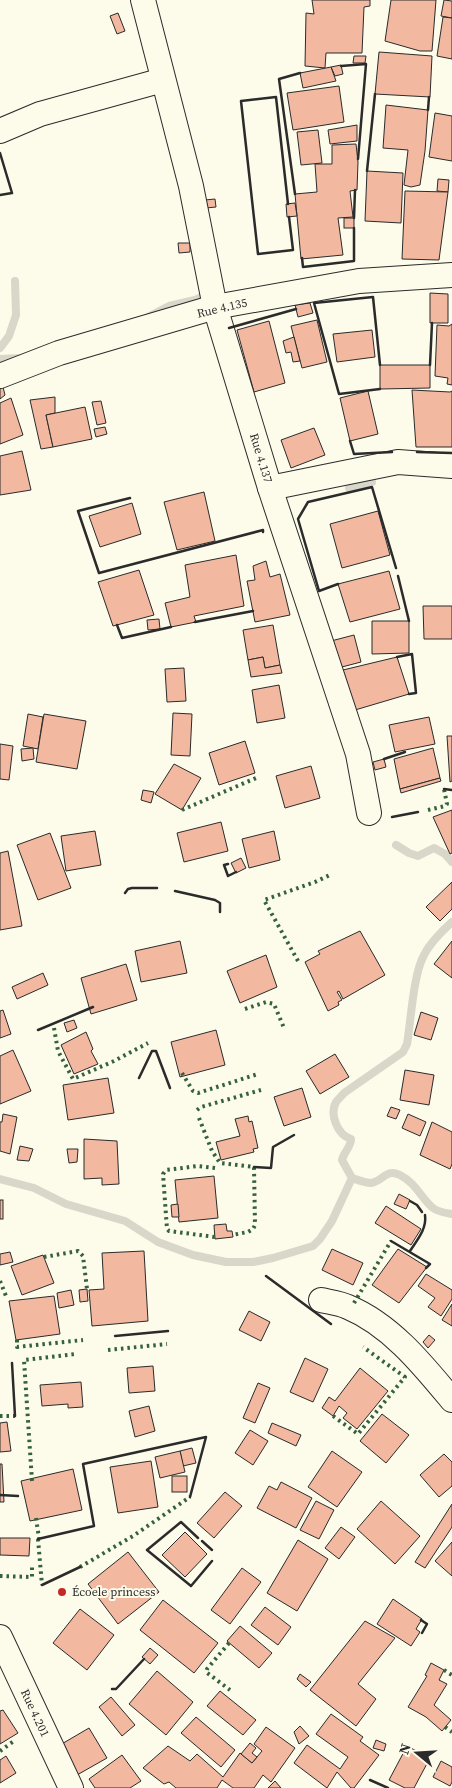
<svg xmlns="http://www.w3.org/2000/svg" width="452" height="1788" viewBox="0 0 452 1788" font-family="'Source Serif 4',serif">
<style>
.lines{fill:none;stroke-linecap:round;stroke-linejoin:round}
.stream{stroke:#d8d7c9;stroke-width:8}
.building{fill:#f2b8a0;stroke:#2b2b2b}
.minor-casing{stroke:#2b2b2b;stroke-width:26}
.minor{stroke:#fdfbea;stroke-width:24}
.hedge{stroke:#34623c;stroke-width:4;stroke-dasharray:2.5 4;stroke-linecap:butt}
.wall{stroke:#2b2b2b;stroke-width:2.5}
.poi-dot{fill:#c62828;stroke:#fdfbea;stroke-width:2}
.labels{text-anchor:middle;stroke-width:4;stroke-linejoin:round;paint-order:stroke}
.street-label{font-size:12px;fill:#2b2b2b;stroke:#fdfbea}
.poi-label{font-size:12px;fill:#2b2b2b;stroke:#fdfbea;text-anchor:start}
</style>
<rect width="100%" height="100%" fill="#fdfbea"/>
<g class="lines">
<g class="stream">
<path d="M148,317L169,306L195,300L203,296"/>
<path d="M0,348L9,336L16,315L15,281"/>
<path d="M0,359L21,358"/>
<path d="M349,488L372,482"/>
<path d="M396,845L409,853L418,856L434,848L445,854L452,862"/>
<path d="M352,1178C358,1180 366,1183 371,1183C384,1181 385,1168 400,1175C417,1184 420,1197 433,1208C438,1212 446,1213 452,1214"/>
<path d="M0,1179L34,1188L66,1204L125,1221L158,1242L193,1255L226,1262H253L273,1258L313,1246L320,1239L332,1221L352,1178L342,1160C344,1152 351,1147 351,1139C338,1135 329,1115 336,1102C338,1099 342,1096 344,1093L403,1052L407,1044C411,1021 413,975 424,955C430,943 442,931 452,922"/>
</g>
</g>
<g class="building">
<path d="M312,0H370V6L364,7L362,53H326L325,68L305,66L306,13L314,14Z"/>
<path d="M391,0H436L432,51H420L385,41Z"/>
<path d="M444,0L452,1V18L441,16Z"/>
<path d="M118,13L125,31L117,34L110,16Z"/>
<path d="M443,17L452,18V59L437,56Z"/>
<path d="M379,52L432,56L430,97L375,94Z"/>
<path d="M354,56H366L365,63H353Z"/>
<path d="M341,65L343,74L335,76L331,67Z"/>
<path d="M331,67L336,81L303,88L300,73Z"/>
<path d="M339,86L344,122L293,130L287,93Z"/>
<path d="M386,105L428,110L425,151L420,185L411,187L404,185L408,150L383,148Z"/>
<path d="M435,113L452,116V161L429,157Z"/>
<path d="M357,125V141L330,144L328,130Z"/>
<path d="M318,130L322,163L301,165L297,132Z"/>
<path d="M356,144L358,162L357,190L350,191L353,217L338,218L343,255L301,259L295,194L317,192L315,164H332V145Z"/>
<path d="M367,171L403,173L401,223L365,221Z"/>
<path d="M438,179L449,180L448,192L437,191Z"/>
<path d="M405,191L448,192L439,260L402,259Z"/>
<path d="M215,199L216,207L206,208L205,200Z"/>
<path d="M295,203L297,216L287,217L286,204Z"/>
<rect x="344" y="218" width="10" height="10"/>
<path d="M178,243H190V252L179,253Z"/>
<path d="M430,293L448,294V323H430Z"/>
<path d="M310,303L313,313L298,317L295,305Z"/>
<path d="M317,320L327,362L302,368L291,326Z"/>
<path d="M269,321L285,383L254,392L237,330Z"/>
<path d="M452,324V385L447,384L448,378L435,376L437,325L449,326Z"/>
<path d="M372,330L375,357L337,362L333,334Z"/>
<path d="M294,337L300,361L293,362L291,352L286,353L283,341Z"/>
<path d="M380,365H430V388L380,389Z"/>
<path d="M0,383H2L5,395L0,399Z"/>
<path d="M412,390L450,392L452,391V447H416Z"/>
<path d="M368,391L378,434L350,441L340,398Z"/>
<path d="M55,397V413L46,415L53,447L41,449L30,400Z"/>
<path d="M11,398L23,435L0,444V403Z"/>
<path d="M101,401L106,423L97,425L92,402Z"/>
<path d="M85,407L92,439L53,447L46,415Z"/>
<path d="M105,427L107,434L96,437L94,429Z"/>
<path d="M314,428L325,455L291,468L281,440Z"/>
<path d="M22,451L31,490L0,495V456Z"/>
<path d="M204,492L215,541L177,550L164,502Z"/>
<path d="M132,503L141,534L100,547L89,516Z"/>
<path d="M378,511L390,555L342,568L330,524Z"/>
<path d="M236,555L244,606L194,616L196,622L171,627L165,603L190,597L185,565Z"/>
<path d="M266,561L270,577L280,574L290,615L255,622L247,581L255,580L253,566Z"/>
<path d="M139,570L154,615L113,626L98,582Z"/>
<path d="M389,571L400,609L350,622L338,584Z"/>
<path d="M423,606H452V639H424Z"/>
<path d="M159,619L160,629L148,630L147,620Z"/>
<path d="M372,621H409V653L372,654Z"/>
<path d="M273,625L280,665L265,668L263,657L248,660L243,630Z"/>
<path d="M354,635L361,662L338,668L331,641Z"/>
<path d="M263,657L265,668L280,665L282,673L251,677L248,660Z"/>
<path d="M397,657L409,694L355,710L343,670Z"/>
<path d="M184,668L186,701L167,702L165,669Z"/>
<path d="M279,685L285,718L257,723L252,690Z"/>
<path d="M173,713L192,714L190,756L171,755Z"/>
<path d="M28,714L43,717L38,749L23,746Z"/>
<path d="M44,714L86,721L77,769L36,762Z"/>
<path d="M429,717L435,744L395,752L389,725Z"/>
<path d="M447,736H452V781L450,782Z"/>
<path d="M245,741L255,773L219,785L209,753Z"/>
<path d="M0,744L13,746L9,780L0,779Z"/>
<path d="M33,748L34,759L22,761L21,749Z"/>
<path d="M433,748L440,778L400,789L394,759Z"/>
<path d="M384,759L386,767L375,770L373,762Z"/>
<path d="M174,764L201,778L182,810L155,794Z"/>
<path d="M311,766L320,798L285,808L276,776Z"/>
<path d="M440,778L441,781L401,793L400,789Z"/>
<path d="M143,790L154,792L151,803L141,800Z"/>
<path d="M452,810V853L450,854L433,817Z"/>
<path d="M221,822L228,851L184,862L177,833Z"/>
<path d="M95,831L101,865L66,871L61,836Z"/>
<path d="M274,831L280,860L249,868L242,839Z"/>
<path d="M50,833L71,888L38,900L17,845Z"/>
<path d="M8,851L22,926L0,930V853Z"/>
<path d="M241,858L246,868L236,873L231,863Z"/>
<path d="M452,882V909L440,921L426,907Z"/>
<path d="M360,931L385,975L343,999L339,991L337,992L342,1000L338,1002L339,1005L328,1011L305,962L320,954L318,951Z"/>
<path d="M180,941L187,973L141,982L135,951Z"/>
<path d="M452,941V978L434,964Z"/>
<path d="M266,955L277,987L240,1003L227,971Z"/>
<path d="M126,964L137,1000L91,1014L81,978Z"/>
<path d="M43,973L48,985L17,999L12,987Z"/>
<path d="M3,1010L11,1034L0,1038V1011Z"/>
<path d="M421,1012L438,1018L431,1040L414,1035Z"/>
<path d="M74,1020L77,1028L67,1032L64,1023Z"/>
<path d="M216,1030L225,1065L180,1077L171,1042Z"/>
<path d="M86,1032L93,1049L91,1051L98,1064L74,1074L61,1045Z"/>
<path d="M13,1050L31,1091L0,1104V1056Z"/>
<path d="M335,1054L349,1077L320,1094L306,1071Z"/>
<path d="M405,1070L434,1075L429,1105L400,1100Z"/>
<path d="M108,1078L114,1113L68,1120L63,1085Z"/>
<path d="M302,1088L311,1117L284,1126L274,1097Z"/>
<path d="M391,1107L400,1110L396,1119L387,1116Z"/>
<path d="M3,1114L17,1117L10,1154L0,1151V1122H2Z"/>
<path d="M408,1114L426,1122L420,1136L402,1128Z"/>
<path d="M248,1116L249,1122L252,1121L258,1148L253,1149L254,1152L221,1160L216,1142L240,1136L235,1119Z"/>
<path d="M432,1122L452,1132V1164L450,1169L420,1155Z"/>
<path d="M84,1139L117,1141L119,1184L102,1185V1178L84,1179Z"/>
<path d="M20,1146L33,1149L29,1161L17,1160Z"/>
<path d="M67,1149H78L77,1162L69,1163Z"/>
<path d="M214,1176L218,1218L179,1222L175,1180Z"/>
<path d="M399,1194L410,1200L406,1209L394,1204Z"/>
<rect x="0" y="1200" width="3" height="19"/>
<path d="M178,1204L179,1217H172L171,1205Z"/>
<path d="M386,1206L421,1229L411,1245L375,1223Z"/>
<path d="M226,1224L227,1231H232L233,1237L215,1239L214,1225Z"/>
<path d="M332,1249L363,1263L353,1285L322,1270Z"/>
<path d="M398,1249L427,1267L399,1303L372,1285Z"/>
<path d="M144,1251L148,1321L92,1326L89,1290L104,1289L102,1253Z"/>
<path d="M10,1252L13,1262L0,1265V1254Z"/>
<path d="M43,1255L54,1283L22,1295L11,1266Z"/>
<path d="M426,1274L452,1290V1299L441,1316L428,1307L435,1298L418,1286Z"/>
<path d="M87,1289L88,1301L80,1302L79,1290Z"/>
<path d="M71,1290L74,1305L59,1308L57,1293Z"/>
<path d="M54,1296L60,1334L16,1340L9,1301Z"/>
<path d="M452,1304V1326L442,1320Z"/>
<path d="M249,1311L270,1322L261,1341L239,1330Z"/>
<path d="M429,1335L435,1340L428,1348L423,1342Z"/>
<path d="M305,1358L328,1369L313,1402L290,1392Z"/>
<path d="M153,1366L155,1391L129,1393L127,1368Z"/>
<path d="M360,1368L388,1391L357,1429L343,1418L347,1413L339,1406L333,1416L322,1408L329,1397L335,1401Z"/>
<path d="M81,1382L83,1407L68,1408V1404L42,1406L40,1385Z"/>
<path d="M258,1383L270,1388L255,1423L243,1418Z"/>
<path d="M149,1406L155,1431L135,1437L129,1411Z"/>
<path d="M382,1414L409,1435L386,1463L360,1441Z"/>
<path d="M7,1422L11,1451L0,1452V1423Z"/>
<path d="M272,1423L301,1435L296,1446L268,1433Z"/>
<path d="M250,1430L268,1441L253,1465L235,1453Z"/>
<path d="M192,1448L196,1463L183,1466L180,1451Z"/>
<path d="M180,1451L185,1472L160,1478L155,1457Z"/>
<path d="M332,1451L362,1472L337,1507L308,1487Z"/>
<path d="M444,1454L452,1462V1486L439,1497L420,1475Z"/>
<path d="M151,1461L158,1507L118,1513L110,1467Z"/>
<path d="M0,1464H2L4,1502H0Z"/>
<path d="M73,1469L82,1510L30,1521L21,1481Z"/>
<rect x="172" y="1476" width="15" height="16"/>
<path d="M281,1482L312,1498L296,1528L257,1508L269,1486L277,1490Z"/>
<path d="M225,1492L242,1506L214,1538L197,1523Z"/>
<path d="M316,1501L334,1510L319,1539L300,1530Z"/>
<path d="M381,1501L420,1536L395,1564L357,1529Z"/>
<path d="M452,1504V1527L425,1568L415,1562Z"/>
<path d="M341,1527L355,1537L339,1559L325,1548Z"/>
<path d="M185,1532L207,1554L185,1577L162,1555Z"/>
<path d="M0,1538H30L29,1556L0,1555Z"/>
<path d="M298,1540L328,1559L297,1611L267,1593Z"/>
<path d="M452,1542V1576L435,1561Z"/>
<path d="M128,1552L159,1592L118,1624L88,1584Z"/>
<path d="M242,1568L261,1582L230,1624L211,1610Z"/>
<path d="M393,1599L422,1619L416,1629L420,1632L411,1646L377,1624Z"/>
<path d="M163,1600L218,1643L194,1673L140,1630Z"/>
<path d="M265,1607L291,1627L278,1645L251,1625Z"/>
<path d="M80,1609L114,1635L87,1670L53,1643Z"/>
<path d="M365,1621L395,1638L358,1684L376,1699L356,1726L310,1690Z"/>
<path d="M240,1626L272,1653L259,1668L227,1641Z"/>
<path d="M150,1648L158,1655L150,1664L142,1657Z"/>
<path d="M431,1663L444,1670L439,1680L447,1684L434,1705L451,1720L442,1731L426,1717L408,1707L427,1676L425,1675Z"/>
<path d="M157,1671L193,1702L166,1735L129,1704Z"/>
<path d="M300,1674L311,1682L306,1687L297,1679Z"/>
<path d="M220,1691L256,1720L243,1735L207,1706Z"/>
<path d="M111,1697L135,1725L122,1736L99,1707Z"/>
<path d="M3,1710L18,1733L0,1744V1711Z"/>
<path d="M331,1714L363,1737L360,1741L379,1755L354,1788H351L337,1772L327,1788L294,1763L307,1745L340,1769L348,1757L316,1734Z"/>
<path d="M196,1717L235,1750L221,1767L181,1733Z"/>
<path d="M300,1726L309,1736L299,1744L294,1732Z"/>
<path d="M266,1727L295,1748L271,1782L263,1775L254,1788H233L222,1780L217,1788H176L169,1782L164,1784L143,1768L168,1746L190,1761L197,1754L223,1777L240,1753L252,1763L262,1751L254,1744Z"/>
<path d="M89,1728L107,1758L77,1775L60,1745Z"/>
<path d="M376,1740L386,1744L384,1751L373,1748Z"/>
<path d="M250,1743L256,1748L252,1753L257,1757L252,1763L241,1754Z"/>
<path d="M407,1746L430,1758L414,1788H405L389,1780Z"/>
<path d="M122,1755L141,1781L130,1788H95L89,1779Z"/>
<path d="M6,1756L16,1773L0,1783V1760Z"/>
<path d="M441,1761L452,1767V1782L450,1786L433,1777Z"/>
<path d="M275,1781L281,1788H268Z"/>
</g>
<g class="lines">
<defs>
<g id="minor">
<path d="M143,0L191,186L215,307L270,488L398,462L452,466"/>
<path d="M0,131L40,114L163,80"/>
<path d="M0,376L59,353L215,307L359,281L452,275"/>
<path d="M270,488L358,754L369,813"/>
<path d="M321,1300C330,1302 340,1303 348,1307C391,1325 423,1365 452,1400"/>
<path d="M0,1637L71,1788"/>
</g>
</defs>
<use href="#minor" class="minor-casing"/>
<use href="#minor" class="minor"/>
<g class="hedge">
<path d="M182,810L256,778"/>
<path d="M428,810L445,806L447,804L444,789"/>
<path d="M298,961L264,900L315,882L332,874"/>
<path d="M245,1009L266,1002L274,1004L284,1028"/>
<path d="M54,1028L58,1051L73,1079L114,1061L148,1043"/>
<path d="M182,1073L193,1091L198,1093L258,1074"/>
<path d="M197,1110L201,1107L261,1090"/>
<path d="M199,1118L212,1151L220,1163L254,1167L255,1225L253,1229L248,1232L232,1235"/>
<path d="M215,1168L198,1166L166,1170L163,1174L167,1229L169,1231L215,1237"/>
<path d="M44,1257L78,1251L83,1256L87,1289"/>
<path d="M0,1281L6,1296"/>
<path d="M354,1303L391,1241"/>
<path d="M17,1340V1347L83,1340"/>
<path d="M108,1350L167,1344"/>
<path d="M0,1416H15"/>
<path d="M333,1416L358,1434L405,1377L363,1347"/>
<path d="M32,1481L24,1360L75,1354"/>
<path d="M36,1518L39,1538"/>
<path d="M38,1539L42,1585"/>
<path d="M80,1567L133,1536L190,1497"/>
<path d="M0,1576L32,1577V1566"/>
<path d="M229,1643L207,1669L206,1672L230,1690"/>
<path d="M444,1670L452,1675"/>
<path d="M445,1727L452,1732"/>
<path d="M0,1751L14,1741"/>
</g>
<g class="wall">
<path d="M341,66L366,64L358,159"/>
<path d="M428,110L429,97"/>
<path d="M0,153L12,193L0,195"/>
<path d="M367,171L375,94"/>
<path d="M295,194L279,79L300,73"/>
<path d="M288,204L276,97L241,101L258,254L293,250L289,217"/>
<path d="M354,218L355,190"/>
<path d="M302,258L303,267L354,261V228"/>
<path d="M229,328L296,309"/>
<path d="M430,365L432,323"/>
<path d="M380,389L339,394L314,303L373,297L380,365"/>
<path d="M350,441L354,454L392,452"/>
<path d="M417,452L452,453"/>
<path d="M130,498L78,511L99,573L263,530V532"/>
<path d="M398,576L409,621"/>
<path d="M338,584L319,591L298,519L308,502L372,487L396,568"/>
<path d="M195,622L253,611"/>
<path d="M117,625L122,638L171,627"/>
<path d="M397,657L412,654L416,693L409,694"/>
<path d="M384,759L405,752"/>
<path d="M444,789L452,790"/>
<path d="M392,817L418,812"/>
<path d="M228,864L224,865L228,876L236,872"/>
<path d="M175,891L215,900L220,903V912"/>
<path d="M125,893L128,889L132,888H157"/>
<path d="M38,1030L93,1007"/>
<path d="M139,1078L152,1051H156L170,1088"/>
<path d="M254,1167L271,1168L273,1147L294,1135"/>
<path d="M410,1201L417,1205L422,1212"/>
<path d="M391,1241L430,1264L426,1268"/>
<path d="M410,1251C417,1240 427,1229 425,1215"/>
<path d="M266,1276L331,1324"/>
<path d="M115,1336L168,1331"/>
<path d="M12,1363L15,1416"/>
<path d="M0,1495L18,1496"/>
<path d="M198,1538L181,1522L147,1550L191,1586L212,1561"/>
<path d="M38,1539L94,1526L83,1464L206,1437L190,1497"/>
<path d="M202,1541L212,1550"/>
<path d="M42,1585L80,1567"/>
<path d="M421,1620L427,1624L422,1633"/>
<path d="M112,1689H116L144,1659"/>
<path d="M370,1780L388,1788"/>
</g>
</g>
<circle class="poi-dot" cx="62" cy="1592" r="5"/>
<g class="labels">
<g class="street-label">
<text transform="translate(222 308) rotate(-13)" y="4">Rue 4.135</text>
<text transform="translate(261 458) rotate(73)" y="4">Rue 4.137</text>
<text transform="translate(35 1713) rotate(65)" y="4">Rue 4.201</text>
</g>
<g class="poi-label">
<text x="72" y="1596">Écoele princess</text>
</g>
</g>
<g transform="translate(417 1753) rotate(288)" stroke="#fdfbea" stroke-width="4" paint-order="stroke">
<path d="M0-4L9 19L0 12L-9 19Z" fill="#2b2b2b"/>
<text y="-8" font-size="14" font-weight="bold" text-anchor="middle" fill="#2b2b2b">N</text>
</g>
</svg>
